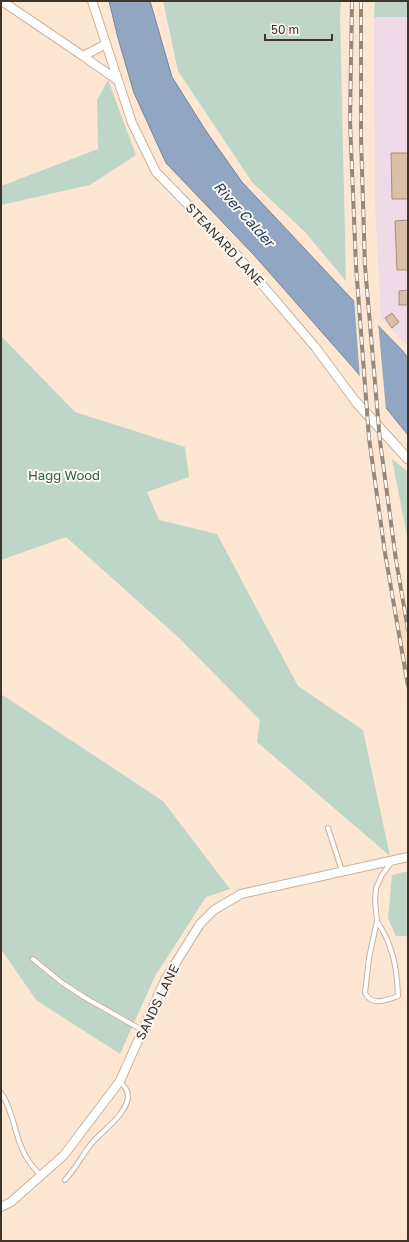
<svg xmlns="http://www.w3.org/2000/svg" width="409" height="1242" viewBox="0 0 409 1242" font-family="'Golos Text',sans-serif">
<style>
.built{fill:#fcdbbc}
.industrial{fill:#f0dae8}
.green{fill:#bed6c7}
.water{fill:#90a6c3;stroke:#788495}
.pier{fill:#fde7d3}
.building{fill:#dbbfa7;stroke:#a98e78}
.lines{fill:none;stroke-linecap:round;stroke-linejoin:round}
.service-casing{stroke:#ccb199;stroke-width:6}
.minor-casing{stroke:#ccb199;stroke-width:10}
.tertiary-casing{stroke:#ccb199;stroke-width:11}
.service{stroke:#fff;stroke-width:4}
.minor{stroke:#fff;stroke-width:8}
.tertiary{stroke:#fff;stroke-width:9}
.rail-casing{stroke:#988879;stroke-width:4}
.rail{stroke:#fdf7f2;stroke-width:2.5;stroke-dasharray:8;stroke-linecap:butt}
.labels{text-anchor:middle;stroke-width:4;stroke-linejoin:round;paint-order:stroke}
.street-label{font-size:13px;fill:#3f342a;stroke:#fdf7f2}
.park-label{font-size:13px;fill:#2d6546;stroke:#fdf7f2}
.water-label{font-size:14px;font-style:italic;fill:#1e3d65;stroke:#fdf7f2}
</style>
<rect width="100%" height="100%" fill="#fde7d3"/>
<path class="built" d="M408,609V697L392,611Z"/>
<path class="industrial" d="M374,17H408V346L381,319L375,203Z"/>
<g class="green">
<path d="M163,1H341L340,15L346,281L305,232L252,182L178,71Z"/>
<path d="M375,1H408V17H374Z"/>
<path d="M108,80L136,155L90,185L1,205V186L98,149L97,100Z"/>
<path d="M1,336L75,412L185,447L189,477L147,492L159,520L217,534L298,686L363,730L390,856L257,742L260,720L178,637L66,537L1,560Z"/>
<path d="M392,459L408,472V541Z"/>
<path d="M1,694L163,801L230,889L206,897L155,976L120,1054L36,1000L1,949Z"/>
<path d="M408,871V936H396L388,919L392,875Z"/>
</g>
<path class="water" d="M109,1H150L172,77L206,131L242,182L349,296L402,350L408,358V435L357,372L254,255L166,163L134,93L118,38Z"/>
<path class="pier" d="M354,298L378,322L386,410L360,379Z"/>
<g class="building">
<path d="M391,153H408V199H392Z"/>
<path d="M408,220V270H397L395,221Z"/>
<path d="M408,290V305H399V291Z"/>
<path d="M392,313L399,322L392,328L385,318Z"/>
</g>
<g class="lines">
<defs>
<g id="service">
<path d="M328,828L342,871"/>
<path d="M377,921C393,946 397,967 398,996C387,1000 372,1007 365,993L369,958L377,921L375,901L376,888L382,875L392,861"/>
<path d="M33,959L61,982L84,997L142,1030"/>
<path d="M1,1093C13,1110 14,1132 23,1151C27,1161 34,1168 41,1176"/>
<path d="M65,1180C75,1169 82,1156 91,1144C102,1131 125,1116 128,1098C129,1091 124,1086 120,1081"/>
</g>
<g id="minor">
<path d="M2,1L83,56L106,44"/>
<path d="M92,1L132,123L156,172L236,254L316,348L356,402"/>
<path d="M83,56L117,80"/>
<path d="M1,1207L11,1202L64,1155L120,1081L165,980L200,924L214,910L241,894L408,857"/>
</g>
<path id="tertiary" d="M356,402L408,459"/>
</defs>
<use href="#service" class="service-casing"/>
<use href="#minor" class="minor-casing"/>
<use href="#tertiary" class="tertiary-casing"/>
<use href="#service" class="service"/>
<use href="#minor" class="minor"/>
<use href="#tertiary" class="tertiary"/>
<defs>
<g id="rail">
<path d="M352,1L350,121L356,266L369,438L385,553L408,686"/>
<path d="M361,1V138L365,266L380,441L396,560L408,630"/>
</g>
</defs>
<use href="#rail" class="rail-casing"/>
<use href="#rail" class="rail"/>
</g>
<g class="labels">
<g class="street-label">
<text transform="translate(225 244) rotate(47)" y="5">STEANARD LANE</text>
<text transform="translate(157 1002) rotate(-64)" y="5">SANDS LANE</text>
</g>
<g class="park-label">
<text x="64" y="480">Hagg Wood</text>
</g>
<g class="water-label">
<text transform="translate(244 214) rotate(48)" y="5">River Calder</text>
</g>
</g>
<rect width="409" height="1242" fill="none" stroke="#3f342a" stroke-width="4"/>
<path d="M265 34v6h67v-6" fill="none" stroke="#3f342a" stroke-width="2"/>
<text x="271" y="34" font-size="12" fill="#3f342a" stroke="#fdf7f2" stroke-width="3" paint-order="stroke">50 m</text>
</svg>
